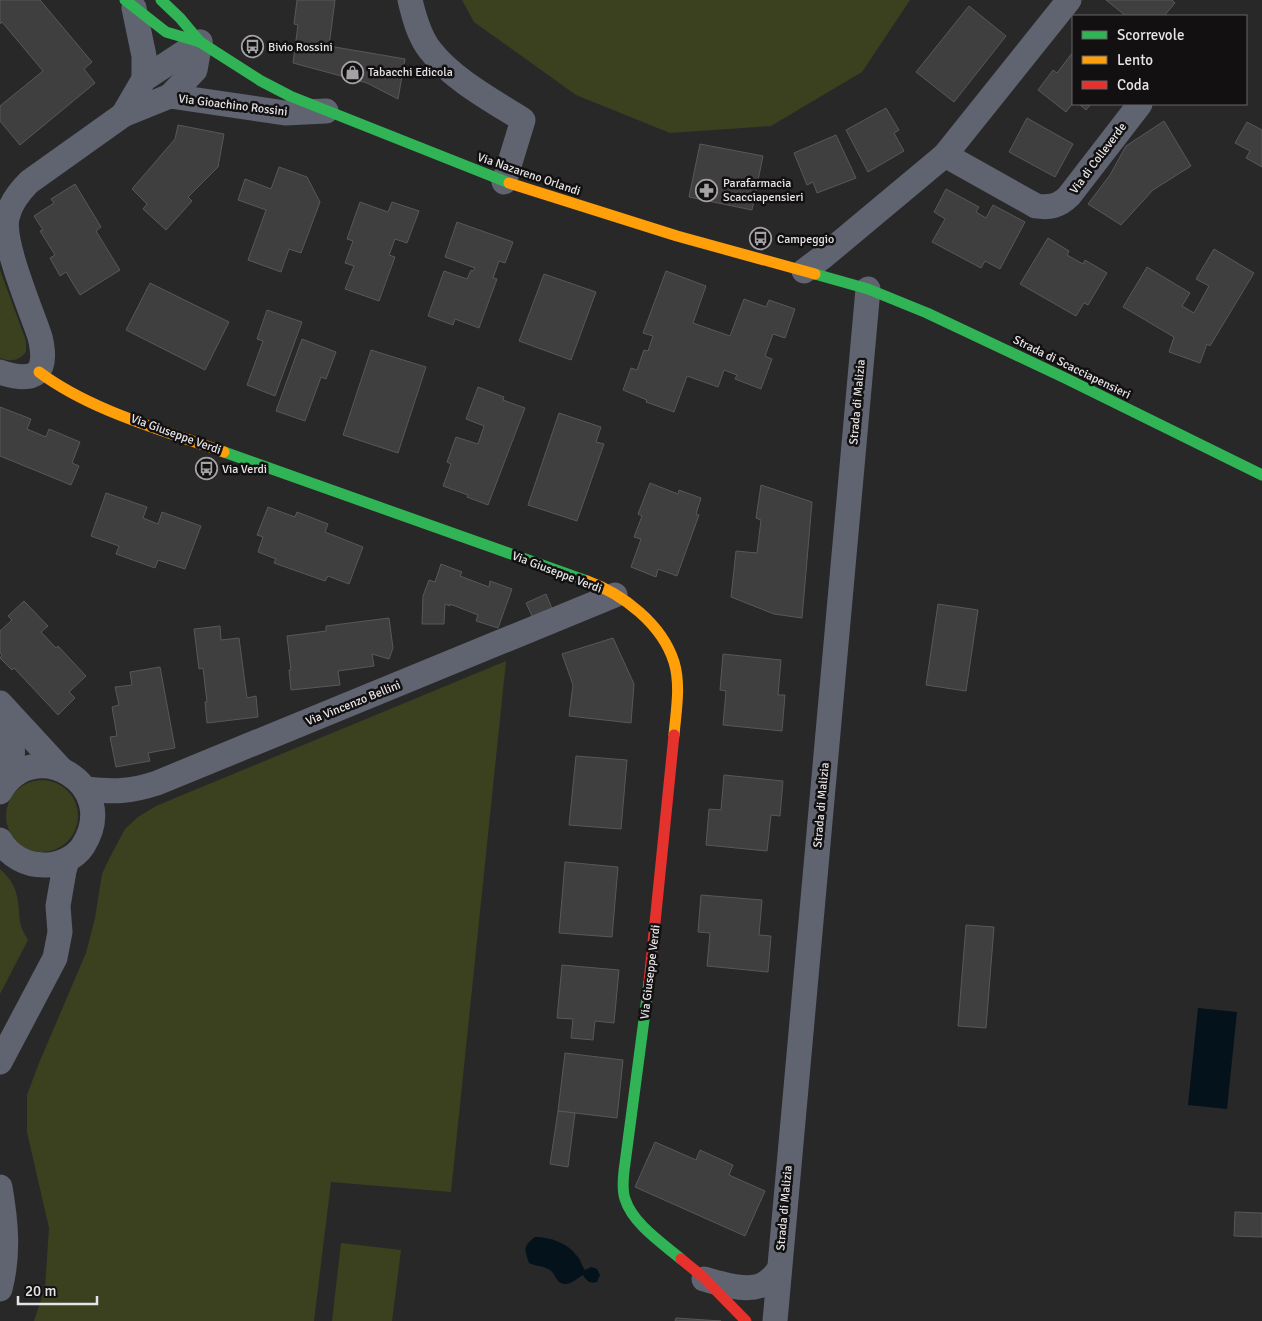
<svg xmlns="http://www.w3.org/2000/svg" width="1262" height="1321" viewBox="0 0 1262 1321" font-family="Signika,sans-serif">
<style>
.green{fill:#3b401f}
.water{fill:#04121b}
.building{fill:#403f40;stroke:#595859}
.lines{fill:none;stroke-linecap:round;stroke-linejoin:round}
.street{stroke:#5f6470;stroke-width:25}
.fast{stroke:#30b455;stroke-width:11}
.slow{stroke:#ff9f0a;stroke-width:11}
.jam{stroke:#e5322d;stroke-width:11}
.labels{text-anchor:middle;stroke-width:5;stroke-linejoin:round;paint-order:stroke}
.poi-label{font-size:12px;fill:#e6e4e6;stroke:#121011;text-anchor:start}
.street-label{font-size:12px;fill:#e6e4e6;stroke:#121011}
</style>
<rect width="100%" height="100%" fill="#292829"/>
<g class="green">
<path d="M462,0H910L862,72L771,126L670,133L576,95L474,22Z"/>
<path d="M0,270L26,341V352C18,361 11,362 0,358Z"/>
<path d="M506,661L451,1192L331,1182L314,1321H34L45,1288L49,1228L27,1132V1095L39,1063L86,953L95,918L102,874L109,859L125,829L138,817L156,806Z"/>
<circle cx="42" cy="816" r="36"/>
<path d="M0,869C19,886 18,899 20,922C21,928 25,935 28,940L0,994Z"/>
<path d="M341,1243L401,1250L392,1321H332Z"/>
</g>
<g class="water">
<path d="M1198,1008L1237,1012L1227,1109L1188,1105Z"/>
<path d="M535,1237C550,1237 568,1243 577,1256C581,1260 581,1265 585,1270L591,1267L597,1269L600,1275L597,1282C589,1284 587,1281 583,1275C575,1280 564,1291 556,1278C553,1274 553,1271 548,1269C543,1266 535,1266 529,1263C524,1249 523,1246 535,1237Z"/>
</g>
<g class="building">
<path d="M0,0H40L92,62L84,69L95,83L20,145L0,121V106L43,71L2,22L0,24Z"/>
<path d="M297,0H335L329,46L405,59L398,99L367,83L293,63L298,25L294,24Z"/>
<path d="M1106,0H1172L1175,3L1164,16H1126Z"/>
<path d="M969,6L1006,36L954,102L916,72Z"/>
<path d="M1073,52V103L1066,112L1038,90L1053,70L1057,73Z"/>
<path d="M1079,104H1091L1086,110Z"/>
<path d="M886,108L899,130L894,133L904,151L868,172L846,130Z"/>
<path d="M1027,118L1073,144L1055,177L1009,152Z"/>
<path d="M1164,121L1191,166L1153,190L1121,225L1088,204L1110,175L1126,146Z"/>
<path d="M1247,122L1262,130V167L1246,158L1250,151L1235,143Z"/>
<path d="M178,125L224,134L218,167L188,197L192,201L166,230L143,209L147,204L132,189L175,139Z"/>
<path d="M836,135L856,178L817,193L813,182L807,185L794,153Z"/>
<path d="M700,144L763,156L752,210L689,197Z"/>
<path d="M279,167L307,177L320,202L301,253L289,249L281,272L248,260L266,210L238,200L245,179L271,189Z"/>
<path d="M75,184L101,227L96,231L120,270L80,295L66,272L60,276L50,258L55,255L40,231L43,230L34,216L54,203L51,199Z"/>
<path d="M946,189L979,207L976,212L986,218L993,205L1025,222L1000,269L985,261L981,268L932,242L945,219L934,212Z"/>
<path d="M360,202L388,212L392,202L419,211L407,243L395,239L389,255L395,257L379,301L345,289L354,266L345,263L353,241L347,239Z"/>
<path d="M457,222L513,242L505,263L499,261L493,278L497,279L479,328L455,319L453,325L428,316L444,271L467,279L471,270L473,271L475,268L445,257Z"/>
<path d="M1048,238L1069,251L1067,255L1083,264L1085,260L1107,273L1088,305L1084,303L1076,316L1020,284Z"/>
<path d="M1214,249L1254,273L1210,346L1207,344L1200,363L1169,352L1174,337L1123,307L1147,267L1190,293L1182,306L1194,313L1209,286L1196,279Z"/>
<path d="M666,271L706,286L693,323L730,336L744,299L766,307L769,300L795,309L785,338L773,334L765,356L772,359L761,389L735,379L737,375L724,370L718,387L687,376L674,412L646,402L647,400L623,390L631,368L637,370L644,350L648,351L653,336L643,333Z"/>
<path d="M544,274L596,292L571,360L519,341Z"/>
<path d="M150,283L229,322L205,370L126,330Z"/>
<path d="M267,310L302,322L275,396L247,385L263,341L257,339Z"/>
<path d="M302,339L336,352L326,379L321,377L305,421L276,411Z"/>
<path d="M371,350L426,367L398,453L343,435Z"/>
<path d="M478,387L504,397L503,400L525,408L488,505L467,497L468,495L443,486L451,464L447,462L456,437L478,444L484,426L466,419Z"/>
<path d="M0,407L31,419L27,429L46,437L49,429L80,442L72,463L79,466L71,485L0,456Z"/>
<path d="M559,413L601,427L596,442L604,444L577,521L528,505Z"/>
<path d="M650,483L678,494L679,490L701,498L696,514L699,515L677,576L658,569L656,577L631,567L641,539L634,537L642,516L638,514Z"/>
<path d="M761,485L812,502L802,618L774,614L731,597L736,551L757,553L761,520L756,518Z"/>
<path d="M106,493L147,507L143,518L158,524L162,512L201,526L185,569L158,560L155,568L116,554L119,546L91,536Z"/>
<path d="M268,507L295,517L297,512L328,524L325,532L363,547L349,584L328,576L325,581L274,563L276,559L258,552L263,537L257,535Z"/>
<path d="M441,564L462,572L460,576L489,587L490,581L512,589L498,628L476,621L478,615L450,604V606L445,604L444,624H422L423,596L429,580L435,582Z"/>
<path d="M546,594L553,611L533,618L526,603Z"/>
<path d="M24,601L48,626L41,632L56,648L58,646L86,676L69,692L75,698L58,715L14,668L12,670L0,658L2,655L0,653V631L12,620L8,616Z"/>
<path d="M938,604L978,610L966,691L926,685Z"/>
<path d="M389,618L393,648L389,659L372,654L374,666L338,671L340,685L291,690L289,670H291L287,636L326,631V626Z"/>
<path d="M220,626L221,640L239,638L247,698L256,696L258,717L207,723L205,702H207L203,668L199,669L194,629Z"/>
<path d="M613,638L634,684L631,723L569,716L573,685L562,654Z"/>
<path d="M723,654L781,660L778,695H785L782,731L723,725L726,691L720,690Z"/>
<path d="M160,667L175,748L148,753L150,761L116,767L110,737L117,736L112,707L119,705L115,687L132,685L130,672Z"/>
<path d="M576,756L627,760L621,829L569,825Z"/>
<path d="M724,775L783,781L780,816L771,815L767,851L706,845L709,809L721,810Z"/>
<path d="M565,862L618,867L612,937L559,933Z"/>
<path d="M701,895L762,900L759,935L771,936L768,972L707,966L710,933L698,932Z"/>
<path d="M966,925L994,927L986,1028L958,1026Z"/>
<path d="M562,965L619,970L614,1023L595,1021L593,1040L571,1038L573,1019L557,1018Z"/>
<path d="M565,1053L623,1060L617,1118L558,1111Z"/>
<path d="M558,1111L575,1113L568,1167L550,1164Z"/>
<path d="M655,1142L696,1160L700,1150L733,1165L729,1175L765,1191L745,1236L635,1187Z"/>
<path d="M1235,1212L1262,1213V1237L1234,1236Z"/>
<path d="M676,1318L721,1321H675Z"/>
</g>
<g class="lines">
<g class="street">
<path d="M410,0C414,17 419,36 430,50C452,79 493,101 523,120L504,182"/>
<path d="M134,8L144,56V79"/>
<path d="M170,96L195,70L200,42"/>
<path d="M123,115L144,79L200,42"/>
<path d="M945,155L1036,206C1050,208 1059,206 1069,196L1140,104"/>
<path d="M804,271L824,256L945,155L1069,0"/>
<path d="M0,372C35,384 49,374 40,337C31,310 2,243 7,218C10,204 19,192 29,182L123,115L170,96L285,113L326,111"/>
<path d="M0,703L60,768"/>
<path d="M3,711C12,740 17,751 7,781"/>
<path d="M86,789C113,792 130,792 157,783L615,595"/>
<path d="M0,792C33,733 122,784 83,846C75,858 58,866 44,865C26,865 9,856 0,840"/>
<path d="M0,1062L55,958L60,932L58,906L64,871L67,860"/>
<path d="M0,1187C6,1222 9,1254 0,1289"/>
<path d="M704,1279C722,1284 751,1294 767,1282C772,1279 775,1274 779,1270"/>
<path d="M775,1321L868,289"/>
</g>
<g class="fast">
<path d="M125,0L166,32L200,42L261,81L290,96L509,183"/>
<path d="M161,0L180,18L200,42"/>
<path d="M815,274L868,289L927,313L1065,378L1262,475"/>
<path d="M224,452L587,581"/>
<path d="M649,982L624,1171C623,1180 622,1190 625,1199C633,1224 662,1243 681,1259"/>
</g>
<g class="slow">
<path d="M509,183L677,236L815,274"/>
<path d="M39,372C91,411 163,430 224,452"/>
<path d="M587,581C623,594 662,624 674,662C681,685 676,711 674,735"/>
</g>
<g class="jam">
<path d="M649,982L674,735"/>
<path d="M681,1259L703,1277L746,1321"/>
</g>
</g>
<defs>
<symbol id="bus-ring" viewBox="-11 -11 22 22"><circle r="9.5" fill="#121011" stroke="#a4a2a4" stroke-width="1.5"/><path d="M-5-6H5V4H4V6H2V4H-2V6H-4V4H-5ZM-3.5-4V0h7V-4ZM-3.5 1.2v1.5H-2V1.2ZM2 1.2v1.5H3.5V1.2Z" fill="#a4a2a4"/></symbol>
<symbol id="shop-ring" viewBox="-11 -11 22 22"><circle r="9.5" fill="#121011" stroke="#a4a2a4" stroke-width="1.5"/><path d="M-5-2.5h2.3a2.7 3.5 0 0 1 5.4 0H5L5.5 6h-11ZM-1.5-2.5h3a1.5 2.3 0 0 0-3 0Z" fill="#a4a2a4"/></symbol>
<symbol id="pharmacy-ring" viewBox="-11 -11 22 22"><circle r="9.5" fill="#121011" stroke="#a4a2a4" stroke-width="1.5"/><path d="M-2-6h4v4h4v4h-4v4h-4v-4h-4v-4h4Z" fill="#a4a2a4"/></symbol>
</defs>
<g fill-rule="evenodd">
<use href="#bus-ring" x="240" y="34" width="25" height="25"/>
<use href="#shop-ring" x="340" y="60" width="25" height="25"/>
<use href="#pharmacy-ring" x="694" y="178" width="25" height="25"/>
<use href="#bus-ring" x="748" y="226" width="25" height="25"/>
<use href="#bus-ring" x="194" y="456" width="25" height="25"/>
</g>
<g class="labels">
<g class="poi-label">
<text x="268" y="51">Bivio Rossini</text>
<text x="368" y="76">Tabacchi Edicola</text>
<text x="723" y="187">Parafarmacia<tspan x="723" dy="14">Scacciapensieri</tspan></text>
<text x="777" y="243">Campeggio</text>
<text x="222" y="473">Via Verdi</text>
</g>
<g class="street-label">
<text transform="translate(233 105) rotate(7)" y="4">Via Gioachino Rossini</text>
<text transform="translate(1098 158) rotate(-53)" y="4">Via di Colleverde</text>
<text transform="translate(529 174) rotate(19)" y="4">Via Nazareno Orlandi</text>
<text transform="translate(1072 367) rotate(26)" y="4">Strada di Scacciapensieri</text>
<text transform="translate(857 402) rotate(-85)" y="4">Strada di Malizia</text>
<text transform="translate(176 434) rotate(20)" y="4">Via Giuseppe Verdi</text>
<text transform="translate(557 572) rotate(21)" y="4">Via Giuseppe Verdi</text>
<text transform="translate(353 703) rotate(-22)" y="4">Via Vincenzo Bellini</text>
<text transform="translate(821 805) rotate(-85)" y="4">Strada di Malizia</text>
<text transform="translate(650 972) rotate(-83)" y="4">Via Giuseppe Verdi</text>
<text transform="translate(784 1208) rotate(-85)" y="4">Strada di Malizia</text>
</g>
</g>
<rect x="1072" y="15" width="175" height="90" fill="#121011" stroke="#676566"/>
<rect x="1082" y="31" width="25" height="8" fill="#30b455" stroke="#676566"/>
<text x="1117" y="40" font-size="15" fill="#e6e4e6">Scorrevole</text>
<rect x="1082" y="56" width="25" height="8" fill="#ff9f0a" stroke="#676566"/>
<text x="1117" y="65" font-size="15" fill="#e6e4e6">Lento</text>
<rect x="1082" y="81" width="25" height="8" fill="#e5322d" stroke="#676566"/>
<text x="1117" y="90" font-size="15" fill="#e6e4e6">Coda</text>
<path d="M18 1296v8h79v-8" fill="none" stroke="#e6e4e6" stroke-width="2.5"/>
<text x="25" y="1296" font-size="15" fill="#e6e4e6" stroke="#121011" stroke-width="4" paint-order="stroke">20 m</text>
</svg>
